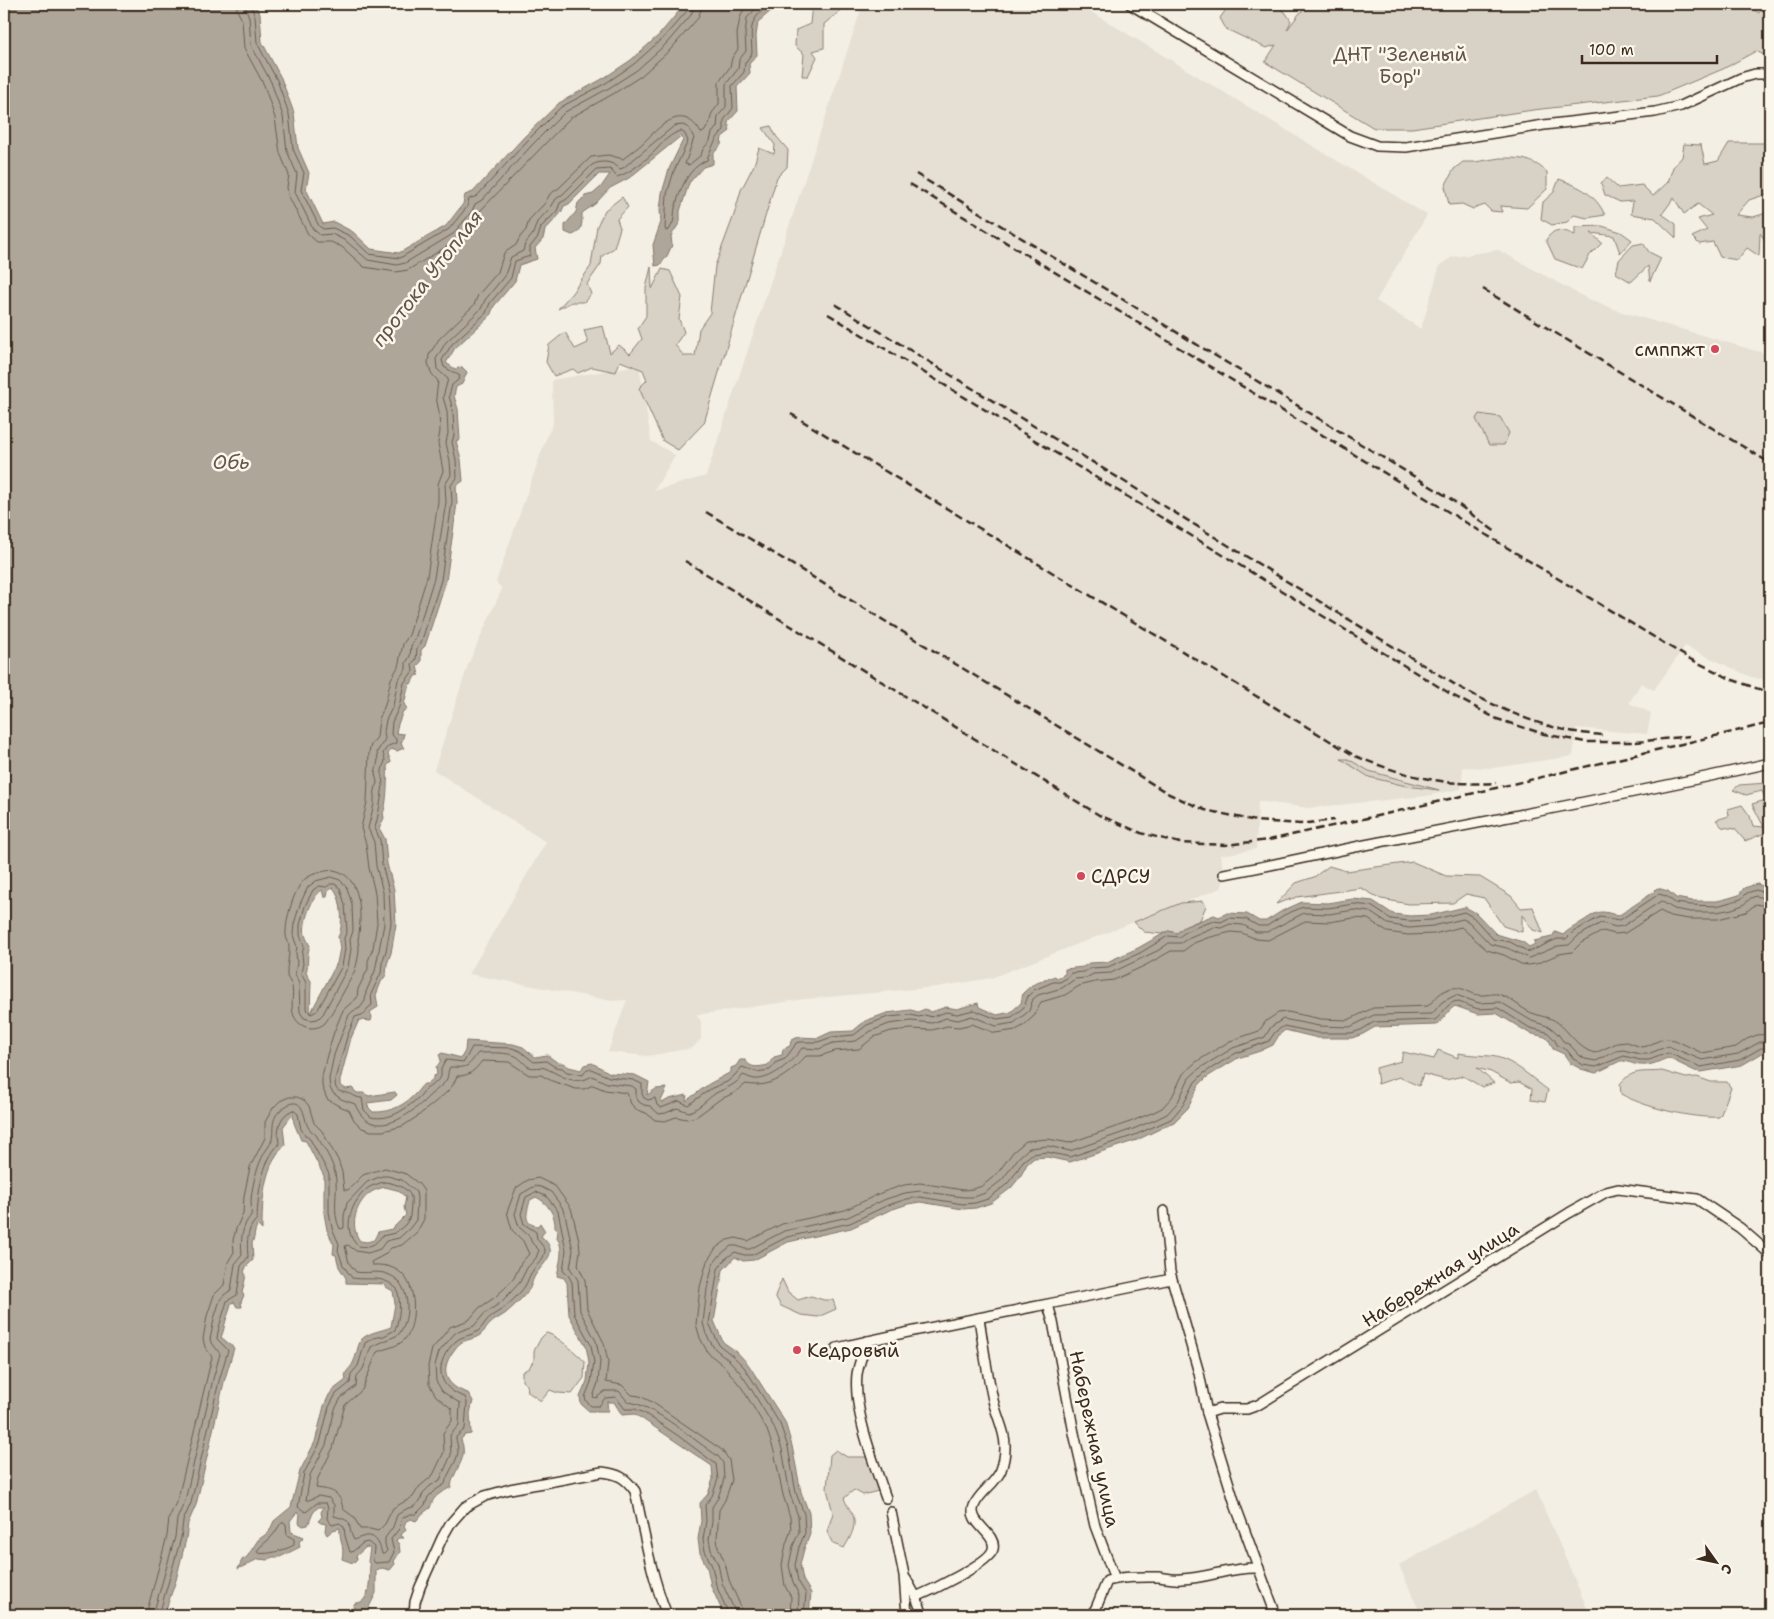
<svg xmlns="http://www.w3.org/2000/svg" width="1774" height="1619" viewBox="0 0 1774 1619" font-family="'Shantell Sans',sans-serif">
<style>
.built{fill:#e5dfd4}
.green{fill:#d8d1c6;stroke:#8a7e72}
.water{fill:#afa69a;stroke:#817468;fill-rule:evenodd}
.lines{fill:none;stroke-linecap:round;stroke-linejoin:round}
.shore{stroke:#695c50;stroke-width:1}
.minor-casing{stroke:#3b2a1e;stroke-width:12}
.minor{stroke:#fbf7ec;stroke-width:9}
.rail{stroke:#3b2a1e;stroke-width:2.5;stroke-dasharray:8 4;stroke-linecap:butt}
.poi-dot{fill:#d1495b;stroke:#fbf7ec;stroke-width:2}
.labels{text-anchor:middle;stroke-width:5;stroke-linejoin:round;paint-order:stroke}
.park-label{font-size:19px;fill:#625448;stroke:#fbf7ec}
.poi-label{font-size:19px;fill:#3b2a1e;stroke:#fbf7ec;text-anchor:start}
.street-label{font-size:19px;fill:#3b2a1e;stroke:#fbf7ec}
.water-label{font-size:20px;font-style:italic;fill:#645549;stroke:#fbf7ec}
</style>
<rect width="100%" height="100%" fill="#f3efe4"/>
<filter id="ink" filterUnits="userSpaceOnUse"><feTurbulence type="fractalNoise" baseFrequency=".02" numOctaves="2"/><feDisplacementMap in="SourceGraphic" scale="10" xChannelSelector="R" yChannelSelector="G"/><feConvolveMatrix kernelMatrix="1 2 1 2 8 2 1 2 1" color-interpolation-filters="sRGB"/></filter>
<g filter="url(#ink)">
<g class="built">
<path d="M863,4H1078L1427,215L1376,301L1421,329L1440,265L1452,257L1498,250L1586,298L1622,312L1770,355V681L1751,677L1685,646L1654,690L1641,683L1629,703L1651,713L1647,734L1576,728L1573,756L1493,768L1463,767L1461,789L1425,796L1308,808L1258,801L1256,849L1221,855L1224,880L1221,888L991,978L937,987L805,999L696,1015L701,1021V1039L692,1048L648,1056L608,1052L627,1000L613,1001L469,974L546,842L434,770L468,665L502,589L496,582L547,436L553,424L552,380L639,365L651,441L675,455L654,491L706,476Z"/>
<path d="M1536,1490L1590,1615H1421L1399,1565Z"/>
</g>
<g class="green">
<path d="M812,4H839V12L824,24V48L813,51L817,57L808,76H802L804,54L795,46L796,30L810,24Z"/>
<path d="M1230,4H1275L1286,13L1291,21L1287,30L1299,14L1310,4H1744L1759,13L1765,4H1770V58L1756,51L1723,69L1658,96L1533,110L1412,128H1374L1265,62L1276,45L1266,48L1226,29L1220,18Z"/>
<path d="M771,126L776,136L788,150L787,167L777,177L704,423L678,450L663,441L639,388L647,380L643,370L620,361L616,372L592,367L578,373L573,369L554,376L546,362L549,345L565,332L575,349L588,343L584,330L603,326L610,353L619,345L630,354L642,339L638,328L646,316V288L651,267L652,289L662,269L670,271L682,297L679,319L684,332L675,345L684,356H695L699,329L710,313L715,266L734,215L741,190L754,165L759,148L774,154L775,145L763,128Z"/>
<path d="M1729,143H1770V155L1768,162L1770,165V193L1749,200L1736,215L1753,217L1770,212V247L1760,233L1759,256L1747,248L1737,260L1720,257L1713,242L1699,244L1692,237L1707,230L1698,219L1712,215L1698,204L1684,214L1674,198L1662,214L1676,224V238L1655,218L1631,214L1633,201L1620,202L1605,195L1601,183L1607,178L1618,188L1642,185L1653,196L1668,182L1673,167L1682,157L1684,144L1701,145L1705,164L1718,161Z"/>
<path d="M1500,158C1521,158 1531,158 1547,172V189L1527,208L1500,206L1502,212L1491,211L1485,205L1473,209L1462,204L1449,205L1445,186L1454,169L1463,162H1475Z"/>
<path d="M1559,179C1581,187 1595,194 1605,215L1587,218L1574,215L1567,222L1552,225L1541,219L1543,202L1554,192Z"/>
<path d="M622,197L628,207L617,219L620,228L614,248L602,256L601,264L587,284L591,294L584,302H572L558,309L572,293L591,266L597,226L605,210Z"/>
<path d="M1602,226L1621,232L1632,240L1620,253L1614,236L1591,233L1602,243L1590,255L1582,269L1555,259L1546,240C1555,226 1562,230 1575,235V227Z"/>
<path d="M1643,243L1649,252L1661,258L1650,281L1648,266L1631,282L1616,273L1619,260L1633,245Z"/>
<path d="M1479,414L1500,417L1509,433L1504,445H1489L1476,419Z"/>
<path d="M1341,759H1348L1369,771L1439,790L1406,786L1369,777Z"/>
<path d="M1767,783L1770,786V831L1745,841L1735,829L1722,827L1716,820L1729,816L1728,809L1742,805L1750,816L1753,826L1764,827L1752,804L1766,800L1762,791L1746,795L1733,790L1739,785Z"/>
<path d="M1413,862L1446,876L1480,877L1511,896L1521,908L1533,907L1543,933L1533,930L1522,915V932L1503,926L1484,898L1466,894L1453,903L1409,904L1381,899L1361,888L1297,897L1276,904L1296,883L1314,877L1329,866L1346,871Z"/>
<path d="M1203,901L1206,906L1200,920L1184,927L1177,933L1169,931L1162,934L1144,932L1134,922L1181,903Z"/>
<path d="M1438,1050L1458,1058V1053C1469,1055 1479,1055 1490,1056C1512,1058 1531,1078 1548,1090L1545,1102L1531,1100L1532,1089L1519,1082L1511,1083L1491,1072L1477,1068L1494,1083L1482,1087L1463,1076L1446,1080L1423,1074L1419,1086L1399,1077L1378,1084L1376,1068L1401,1061L1403,1052L1434,1059Z"/>
<path d="M1662,1071L1686,1078L1697,1077L1711,1082H1727L1731,1088L1721,1114L1719,1117C1693,1119 1643,1107 1621,1094L1620,1084C1633,1068 1643,1073 1662,1071Z"/>
<path d="M782,1279L788,1292L798,1300L811,1296L824,1300H833L836,1309L818,1317L801,1315L781,1306L775,1296Z"/>
<path d="M546,1333C555,1334 579,1355 585,1362L584,1378L572,1394L558,1393L550,1390L541,1401L528,1392L527,1385L522,1381V1372L529,1368L534,1360V1351L541,1338Z"/>
<path d="M836,1450L847,1457H867L878,1491L863,1495L854,1490L844,1498C846,1504 849,1508 852,1513C858,1525 850,1538 844,1548L833,1544L827,1532L833,1513L827,1489L830,1455Z"/>
</g>
<path class="water" d="M4,4H254L260,14L262,42L281,78L294,113L298,148L309,173L306,189L323,224L334,222L353,232L371,249L399,253L446,226L463,204L465,195L473,192L524,137L559,103L604,78L631,60L659,35L685,4H779L758,22L756,36L757,55L749,64L750,73L737,87L738,111L728,122L730,131L722,137L721,145L713,154V164L703,167L689,183L680,211V222L671,236L672,245L667,256L660,265L655,266L653,245L661,222L660,210L662,193L669,169L683,140L681,136L629,178L610,188L595,204L582,213C582,223 583,232 572,235L565,232V225L576,212L578,203L585,196L593,194L601,187L610,174H599L569,204L564,206L561,213L545,230L543,239L535,248L537,259L519,265L515,281L494,306L490,316L455,348L446,363L455,369L462,367L467,372L462,384L456,387L454,396L458,409L460,440L456,441L461,459L463,481L456,486L457,503L446,581L425,646L421,650V662L417,666L419,675L415,676L411,684H409L404,704L407,709L403,711C400,719 397,725 396,733L404,734L401,744L404,748L397,751L391,749L388,754L391,762L387,766C388,773 387,807 383,813L384,818L379,828L385,839L387,864L394,890L396,924L391,953L387,964L386,975L381,982L376,995L378,1007L370,1012L372,1017L371,1021L359,1020L351,1038L340,1080V1085L346,1089L352,1088L357,1093H363L369,1096L395,1092L397,1095L391,1100L367,1103L369,1108L373,1112C390,1113 405,1105 416,1093C419,1090 420,1087 424,1084H427L433,1079V1076L437,1075L436,1067C440,1063 442,1060 439,1055L442,1053L461,1058L465,1051L466,1041L513,1044L523,1047L535,1057L547,1055L558,1063H563L569,1067L581,1070L584,1065L592,1063L610,1073L635,1075L649,1082L647,1095L656,1089L667,1088L661,1101L662,1103L669,1099L687,1095L686,1101L709,1084L731,1072V1068L736,1066L740,1060H745C751,1069 758,1067 768,1065L774,1057L782,1055L783,1049L790,1046L791,1040L799,1037L818,1038L831,1032L853,1031L865,1021L887,1013L911,1010L918,1012L925,1009L931,1012L946,1007L957,1009L978,1003L979,1007L997,1015L1011,1012L1021,1003L1023,993L1032,985L1055,976L1057,978L1065,974V969L1083,967L1089,963L1107,962L1138,948L1168,931L1177,933L1184,927L1214,915L1219,917L1227,913L1247,914L1259,921H1266L1282,911L1302,902L1327,903L1353,899L1373,901L1393,914L1410,916L1431,915L1465,907L1476,913L1496,934L1523,942L1529,947L1535,944L1534,941L1552,937L1555,932L1563,935C1569,929 1573,928 1580,923C1597,913 1597,908 1618,916L1651,894L1657,888L1668,891L1676,898L1692,901H1717L1729,898L1739,895L1744,888L1757,884L1768,888L1770,891V1053L1764,1052L1742,1065L1701,1072L1695,1071L1668,1058C1659,1061 1652,1066 1641,1065C1633,1065 1627,1060 1620,1061L1596,1073L1581,1069L1570,1063L1564,1054L1553,1049L1550,1042L1545,1037L1529,1033L1496,1013L1478,1014L1455,1006C1447,1011 1444,1019 1437,1025L1375,1027L1363,1034L1352,1038H1318L1285,1030L1279,1035L1273,1045L1260,1051L1238,1058L1207,1077L1199,1085L1188,1108L1174,1122L1137,1140L1070,1162L1047,1157L1034,1158L1027,1164L1020,1177L1011,1188L991,1203L976,1208L963,1209L920,1202L908,1204L890,1210L851,1228L788,1242L754,1260L743,1261L735,1257L723,1270L714,1321L723,1342L737,1352L748,1364L757,1378L785,1422L792,1446L801,1492L809,1513L810,1533L804,1549L800,1565L803,1580L811,1593L809,1615H724L711,1586L707,1567L700,1553L698,1539L701,1521L700,1503L708,1494L713,1479L712,1466L641,1418L634,1414L622,1415L614,1402H607L608,1411H589L581,1404L580,1397L587,1381L589,1362L586,1346L569,1315L567,1283L564,1278L557,1276C559,1264 565,1249 557,1238L558,1231L555,1228C556,1215 547,1202 536,1197L530,1200C528,1211 521,1224 538,1226L540,1223L545,1231L541,1236C559,1252 547,1259 536,1274C533,1278 532,1283 530,1288C524,1297 514,1306 506,1313C501,1317 495,1319 490,1324C487,1327 484,1332 480,1335C475,1339 468,1339 462,1342C458,1344 455,1349 452,1353C439,1372 447,1387 468,1393L473,1401L470,1413L471,1434L465,1435L461,1439C461,1441 463,1444 463,1447C466,1461 452,1473 451,1487C440,1494 434,1494 430,1508L423,1513L416,1521L411,1519L406,1521L404,1526L406,1529L401,1535L404,1538H398L396,1541L399,1544L400,1552L394,1561L395,1564L390,1570L382,1568L376,1570V1593L365,1615H356L357,1609L354,1610L353,1606L355,1603C372,1604 369,1576 370,1565L368,1562L370,1548L366,1547L356,1556L357,1559L353,1563L342,1559C345,1546 339,1540 340,1528L333,1530L327,1535L325,1531L326,1524L321,1523L318,1521L322,1517L321,1512L324,1507H318L313,1513L308,1525L303,1526L299,1523L300,1514L297,1512L290,1521L291,1532L304,1537L299,1542L300,1547L280,1557H272L268,1560L258,1559L238,1569L242,1560L247,1557L258,1540L269,1532L274,1521L291,1507L300,1471L315,1442L324,1406L329,1395L333,1390L346,1380C343,1371 350,1370 353,1363C357,1356 357,1346 361,1340C368,1332 382,1331 391,1327L395,1304L393,1291L386,1287L384,1284L346,1283V1278L339,1267L336,1255L333,1254L334,1245L327,1230L324,1213V1176L306,1141L301,1140L294,1123L293,1114L283,1127L285,1145C282,1149 279,1151 277,1154C263,1176 262,1204 262,1230L257,1225C254,1231 255,1238 252,1243L253,1260L246,1267L244,1272L246,1275L242,1293L244,1295L241,1302L242,1307H237L234,1302L231,1303C230,1310 228,1314 226,1320C224,1326 224,1331 221,1337L234,1348L224,1382L196,1505L188,1523L186,1539L176,1580L164,1615H4ZM333,888C342,896 344,927 338,937L340,948L337,963L310,1014L311,981L306,973C309,963 306,955 310,946C308,942 306,938 305,935C302,923 312,896 322,890L324,897H327L328,891ZM385,1187L397,1190L406,1197L404,1207L406,1215L392,1229L378,1232L374,1240L367,1242L360,1241C348,1225 357,1200 373,1191C377,1189 381,1188 385,1187Z"/>
<g class="lines">
<g class="shore">
<path d="M237,4V10L242,20L244,48L264,85L275,118L280,153L289,175L287,187L288,195L308,234L317,242H331L342,247L364,267L396,272L408,270L459,239L481,210L570,118L613,94L641,76L671,49L698,18L703,4"/>
<path d="M244,4L249,17L251,45L271,82L283,116L287,151L297,174L295,192L313,229L320,235L332,234L346,241L368,260L397,265L405,263L453,234L472,211L475,204L482,200L532,145L565,112L609,88L637,70L666,44L691,15L695,4"/>
<path d="M250,4L255,16L257,43L277,80L289,114L293,149L304,173L301,190L319,226L323,229L333,228L350,236L369,254L400,258L449,229L467,207L469,199L477,196L527,141L561,107L606,83L634,64L663,38L687,11L689,4"/>
<path d="M749,4L743,11L740,18L737,34L738,49L732,58L730,67L719,82V104L712,113L709,124L704,132L701,133C683,102 661,125 644,142C638,148 630,153 623,159L608,155L591,157L559,188L550,194L545,203L529,220L526,230L520,237L516,245L504,253L498,272L478,295L474,305L439,339L429,355L428,363L431,373L438,381L436,397L439,412L440,431L438,443L443,471L438,484V501L427,577L409,635L403,644L398,667L391,679L385,705L379,719L377,737L371,745L369,752L367,802L361,828L366,844L369,868L375,893L377,923L373,948L368,961V969L358,989L357,998L343,1010L334,1032L327,1055L322,1076V1086L327,1099L337,1105L349,1110L354,1120L362,1128L371,1131H383L403,1126L418,1116L446,1093L453,1085L457,1076C470,1076 474,1071 482,1061L509,1062L529,1075H541L552,1081L576,1089H584L593,1085L605,1090L627,1093L631,1104L637,1110L646,1113L655,1120L665,1121L676,1117L687,1119L696,1117L719,1100L734,1093L746,1084C772,1089 789,1074 806,1056H820L835,1051L859,1049L874,1037L891,1031L911,1029L932,1030L947,1026L959,1027L972,1024L995,1033L1016,1030L1023,1026L1035,1015L1041,1002L1065,995L1079,986L1095,982L1114,980L1146,965L1171,951H1183L1194,943L1207,938L1231,932L1242,933L1256,939L1268,940L1305,921L1329,922L1354,918L1368,919L1387,932L1408,935L1434,934L1461,927L1487,950L1504,955L1521,964L1528,965L1536,964L1559,954L1572,952L1581,943L1603,931L1615,934L1625,933L1660,911L1670,916L1689,919H1718L1746,912L1756,904L1770,907"/>
<path d="M760,4L747,18L745,34L746,51L739,60L738,69L726,84V107L718,116L717,127L712,133L710,141L703,149L701,155L689,165L685,164L694,138L689,128L683,125L674,126L623,168L620,169C612,161 601,160 592,165L563,194L556,199L551,207L537,222L533,234L525,244L523,251L511,257L505,275L485,300L481,309L446,342L436,359L437,369L448,379L443,397L447,411L448,433L446,443L450,461L451,475L445,485L446,502L434,578L415,639L411,646L410,656L406,663V669L398,680L393,706L386,720L384,732L385,739L377,752L378,760L375,774L377,782L374,795V804L368,828L374,842L376,866L383,892L384,924L375,971L366,992L365,1001L360,1008L353,1011L349,1015L334,1055L329,1079L330,1088L333,1093L341,1099L355,1104C370,1142 408,1118 428,1097C433,1092 440,1088 445,1082C449,1077 447,1072 450,1067C469,1068 467,1067 478,1053C489,1053 502,1052 513,1055C520,1057 523,1063 529,1067C535,1069 540,1066 545,1068C561,1075 575,1087 592,1076L607,1083L632,1086L636,1089V1097L639,1102L644,1105L650,1106L659,1114L666,1113L677,1108L689,1112C700,1108 707,1099 716,1093C726,1088 736,1085 743,1075C746,1076 750,1078 754,1079C771,1081 793,1061 802,1048L819,1049L833,1043L856,1041L871,1031L889,1024L911,1021L932,1023L946,1018L958,1020L972,1016L996,1026L1014,1023L1029,1011L1033,999L1038,995L1062,988L1075,979L1086,978L1093,974L1111,973L1159,950L1169,943H1181L1190,937L1214,927L1221,928L1230,924L1243,925L1256,932H1267L1304,913L1329,914L1354,910L1370,912L1388,924L1409,928L1433,926L1463,919L1469,922L1490,944L1507,948L1529,958L1558,946L1569,945L1577,937L1601,923L1616,927L1623,926L1661,901L1674,909L1691,912H1717L1732,909L1743,905L1751,898L1756,896L1770,900"/>
<path d="M770,4C748,21 751,27 752,53L745,63L744,72L732,86L733,108L724,120V130C718,134 708,154 707,160C687,169 681,188 675,208C673,218 676,219 669,230L666,231L665,228L667,194L674,171L688,141L685,134L681,131C671,133 662,143 656,150C646,160 630,173 617,177L610,169L596,170L567,199L560,203L557,211L541,227L538,237L530,247V256L515,261L511,278L490,303L486,313L452,344L442,360L444,367L460,376L458,380L452,385L449,396L453,410L454,435L452,442L456,460L457,478L451,485L452,502L441,580L421,643L417,648L416,659L412,664L413,671L404,683L399,707L392,722L391,734L396,739V743L388,746L383,753C383,755 385,758 385,761C384,764 382,768 382,772C381,777 383,780 383,784C381,800 379,813 375,828L380,840L382,865L389,891L391,923L386,951L382,963L381,973L371,994L372,1005L367,1009L365,1014L355,1017L347,1037L335,1079C335,1095 340,1090 350,1094C355,1096 357,1098 362,1098L364,1110L371,1117C389,1121 405,1110 418,1098C421,1096 423,1091 426,1089C433,1085 436,1082 441,1077V1069L446,1060L464,1062L472,1047L512,1048L520,1051L534,1062L546,1061L555,1067L562,1068L567,1072L583,1075L587,1069H591L609,1077L633,1080L642,1084V1094L644,1098L648,1100L655,1098L657,1105L661,1108L679,1101L688,1105L712,1088L727,1082L734,1076L742,1067L757,1072L770,1070L777,1062L785,1059C789,1053 793,1049 796,1043L800,1042H818L832,1037L854,1035L867,1025L888,1017L911,1015L919,1017L925,1015L932,1017L946,1012L957,1014L974,1010L997,1019L1012,1017L1024,1007L1028,996L1034,990L1053,982H1060L1067,978L1071,973L1084,972L1091,968L1108,967L1140,953L1168,936L1179,937L1187,931L1202,925L1214,921L1221,922L1229,918L1246,919L1258,926H1267L1284,915L1303,907L1328,908L1354,904L1371,906L1391,919L1409,921L1432,920L1464,912L1473,917L1493,939L1510,942L1529,952L1557,939H1566L1573,932L1600,917L1620,920L1659,894L1666,896L1675,903L1691,905L1717,906L1741,899L1747,893L1756,890L1770,894"/>
<path d="M333,870C363,874 362,919 358,940C358,942 359,946 359,948C359,954 357,964 355,970C352,977 329,1019 325,1023C322,1026 317,1028 312,1028C304,1028 297,1023 294,1016C290,1007 294,996 292,986C291,982 288,980 287,976C286,966 290,956 289,946C289,942 286,939 286,935C285,921 294,888 305,879C313,873 324,871 333,870Z"/>
<path d="M332,877L340,880L347,888L352,904L353,931L350,940L351,949L348,967L323,1014L318,1019L311,1020L304,1018L300,1012L299,984L295,974L297,963L296,953L297,947L293,935L294,924L300,904L308,887L316,881Z"/>
<path d="M331,884H335L340,888L345,905L347,931L344,938L345,949L342,966L317,1011L311,1014L306,1009V983L301,973L303,964L302,954L304,946L300,935V925L305,906L313,890L319,886L326,887Z"/>
<path d="M383,1182C391,1182 409,1187 411,1197C412,1199 410,1214 410,1217L405,1225L395,1233L382,1236C375,1245 370,1248 358,1246C340,1230 352,1200 368,1188C372,1185 379,1184 383,1182Z"/>
<path d="M283,1522L286,1524L287,1535L294,1539V1545C285,1550 268,1555 258,1553L257,1551C261,1544 268,1542 273,1535C277,1531 278,1525 283,1522Z"/>
<path d="M146,1615L167,1536L169,1518L178,1498L212,1357L205,1347L203,1339L207,1316L214,1295L224,1285L228,1262L234,1252L233,1240L236,1229L243,1213L244,1196L250,1167L265,1138V1122L273,1108L280,1101L289,1097H297L304,1100L309,1106L314,1123L322,1131L338,1160L342,1172L344,1190H348L363,1175L385,1168L406,1174L419,1184L424,1191V1219L417,1232L402,1245L391,1248L384,1255L371,1262L372,1265C406,1263 416,1287 413,1317C412,1324 410,1333 405,1339C398,1347 386,1348 377,1352L362,1390L345,1405L333,1448L318,1478L316,1488C332,1490 340,1491 343,1509L354,1517L360,1529H370L378,1531L385,1524L393,1508L413,1497L419,1487L433,1475L444,1452L443,1433L452,1421V1409L436,1396L429,1384L428,1366L432,1349L450,1327L469,1320L479,1308L494,1298L506,1287L514,1278L521,1263L529,1254L523,1241L512,1230L507,1212L516,1188L528,1180L538,1178L555,1186L571,1208L579,1240L580,1251L578,1265L585,1280L587,1309L604,1343L608,1362L606,1382L622,1385L632,1395L640,1396L652,1402L722,1450L729,1460L732,1480L725,1500L719,1510L717,1539L718,1547L725,1563L729,1580L741,1607L742,1615"/>
<path d="M153,1615L175,1537L177,1519L185,1501L213,1379L220,1354L210,1340L214,1319L220,1300L224,1295L231,1290L235,1264L242,1255C241,1244 241,1235 245,1225C246,1221 250,1218 251,1215C252,1211 251,1204 251,1200C252,1184 259,1158 269,1146C278,1133 265,1119 286,1106C304,1094 304,1120 308,1127C310,1131 314,1132 316,1135C323,1146 332,1160 335,1173C339,1192 331,1211 340,1229L344,1228V1216L347,1203L367,1182L382,1176H388L402,1180L416,1192L417,1198L416,1220L410,1228L399,1238L386,1241L380,1249L368,1253L356,1251L348,1245L345,1246L349,1263L356,1272C366,1274 377,1270 387,1274C411,1281 412,1319 398,1335L371,1347L363,1369L357,1376L356,1386L341,1398L335,1409L326,1445L310,1475L306,1500H309L318,1496L329,1498L334,1505V1516C357,1522 345,1523 354,1540C356,1539 359,1538 362,1537C375,1532 380,1544 382,1554H384L387,1551L385,1545V1538L393,1527L397,1515L406,1509L413,1507L420,1501L423,1493L430,1486L440,1480L451,1455L450,1435L459,1425L460,1403L453,1399L442,1391L436,1381L435,1365L439,1352L455,1333L474,1326L484,1314L499,1304L511,1292L520,1282L527,1268L536,1258L539,1250L532,1243L529,1236L519,1227L515,1214L521,1194L535,1186L541,1187L551,1192L562,1207L566,1219L573,1250L570,1268L578,1280L580,1311L596,1341L600,1361L598,1383L593,1397L596,1398L605,1391H619L628,1402C653,1404 696,1442 718,1456L723,1463L724,1479L718,1498L712,1507V1522L709,1539L711,1550L718,1564L722,1583L734,1609L735,1615"/>
<path d="M159,1615L181,1538L183,1521L191,1503L219,1381L228,1350L217,1339C218,1326 224,1313 227,1301L237,1295L241,1266L248,1257C247,1244 246,1229 257,1219C258,1194 261,1163 279,1144C277,1131 278,1116 293,1110L298,1114L301,1129L305,1135L310,1139L329,1174V1212L332,1228L339,1244L338,1250L343,1265L352,1278C371,1281 382,1274 397,1289C401,1303 400,1316 395,1330L384,1336L373,1338L365,1343L358,1366L351,1374L350,1383L336,1394L329,1407L320,1443L304,1473L298,1507L306,1512L317,1503H326L328,1508L327,1519L332,1525L340,1523L344,1527L345,1536L350,1552H352L363,1543L368,1542L374,1547L373,1560L375,1563L389,1562L394,1552L391,1539L399,1529L402,1518L410,1514H416L425,1505L428,1497L434,1491L445,1484C447,1472 459,1461 458,1449C458,1445 456,1442 456,1437L465,1429L467,1402L465,1397C438,1389 434,1366 451,1346C461,1334 468,1338 478,1331C482,1328 484,1323 488,1319C491,1316 496,1313 501,1310C509,1304 519,1295 525,1286C528,1281 529,1276 532,1272C537,1263 545,1260 545,1249L537,1239L536,1232L524,1224L521,1214L526,1197L536,1192L546,1196L558,1211L566,1250L563,1271L568,1275L572,1282L574,1314L591,1345L594,1363L591,1382L585,1397L586,1401L591,1406H599L605,1398L616,1397L625,1409H635L644,1413L677,1435L716,1464L718,1479L712,1496L705,1505L706,1521L703,1539L705,1551L712,1566L716,1585L729,1615"/>
<path d="M790,1615L791,1597L785,1586L782,1565L786,1544L791,1530L790,1517L783,1495L774,1451L767,1430L742,1388L724,1366L708,1353L700,1338L696,1324L700,1287L707,1261L716,1248L727,1240L736,1238L748,1241L782,1224L845,1210L883,1192L904,1185L920,1183L963,1190L973,1189L982,1186L997,1174L1013,1152L1026,1141L1048,1139L1069,1143L1130,1122L1154,1112L1162,1108L1172,1097L1183,1074L1196,1062L1230,1041L1259,1031L1266,1021L1278,1013L1288,1012L1321,1019L1348,1020L1373,1008L1428,1006C1435,999 1441,990 1452,988C1461,986 1469,993 1478,995C1486,996 1494,992 1501,995C1513,999 1523,1011 1535,1014C1542,1017 1550,1017 1557,1022C1569,1031 1579,1050 1595,1053L1617,1043L1627,1042L1641,1047L1647,1046L1660,1040L1668,1039L1675,1040L1702,1053L1736,1047L1747,1039L1757,1035L1770,1034"/>
<path d="M798,1615L799,1595L793,1583L789,1565L793,1546L799,1532L798,1516L790,1494L782,1449L774,1427L748,1384L739,1371L729,1360L714,1348L706,1334L703,1323L707,1289L713,1264L721,1254L731,1246H737L745,1249H750L784,1231L848,1217L886,1199L905,1193L920,1191L963,1197H974L985,1193L1002,1180L1019,1157L1029,1148L1048,1146L1070,1151L1133,1129L1157,1119L1167,1114L1178,1102L1189,1078L1200,1068L1233,1048L1265,1037L1271,1027L1283,1019L1319,1026L1350,1027L1374,1015L1432,1014L1442,1002L1456,995L1479,1003L1500,1002L1532,1021L1550,1027L1558,1034L1563,1041L1570,1045L1579,1055L1585,1059L1596,1061L1616,1051L1623,1050L1640,1054H1648L1668,1046L1702,1060L1738,1054L1760,1042H1770"/>
<path d="M804,1615L806,1594L798,1581L795,1565L799,1547L805,1533L804,1514L796,1493L788,1447L780,1424L753,1381L744,1367L733,1356L719,1345L709,1323L718,1269L725,1259L735,1252L744,1255H752L787,1237L850,1223L888,1205L907,1199L920,1197L963,1204L975,1203L988,1199L1007,1184L1015,1174L1023,1161L1032,1154L1047,1152L1070,1157L1135,1135L1171,1119L1183,1105L1195,1082L1204,1073L1236,1053L1269,1041L1275,1032L1284,1026L1318,1033H1351L1361,1030L1374,1022L1435,1020C1443,1014 1445,1005 1456,1001L1478,1009L1498,1008L1530,1028L1547,1032L1554,1039L1558,1046L1567,1050L1574,1059L1583,1065L1596,1067L1624,1056L1640,1060H1649L1668,1053L1701,1067L1740,1060L1761,1048H1770"/>
</g>
<defs>
<g id="minor">
<path d="M1130,4L1350,136L1377,146L1406,147L1544,125L1655,112L1681,106L1741,78L1755,74H1770"/>
<path d="M1224,874C1276,865 1328,852 1380,842C1510,817 1641,792 1770,763"/>
<path d="M1164,1211L1170,1272L1199,1373L1207,1413L1236,1507L1276,1615"/>
<path d="M1048,1305L1053,1322L1074,1433L1095,1526L1115,1579"/>
<path d="M867,1341C863,1352 859,1363 857,1374C853,1411 874,1463 886,1498"/>
<path d="M837,1348C947,1322 1060,1303 1171,1279"/>
<path d="M1207,1413L1220,1409H1247L1258,1405L1569,1213L1606,1192L1618,1189L1697,1199L1740,1228L1770,1254"/>
<path d="M891,1512L904,1575L907,1615"/>
<path d="M906,1579L916,1597L923,1615"/>
<path d="M916,1597C930,1591 990,1563 993,1549C997,1533 967,1523 974,1506C979,1492 995,1485 1001,1470C1003,1464 1005,1454 1005,1448C1006,1432 996,1415 993,1400C987,1373 983,1345 979,1318"/>
<path d="M414,1615L415,1602L420,1587L442,1538L450,1524L465,1507L485,1496L510,1489L602,1472C618,1474 625,1477 635,1491C644,1533 651,1575 667,1615"/>
<path d="M1091,1615L1096,1608L1107,1581C1123,1576 1142,1577 1158,1577C1166,1578 1174,1580 1181,1579C1209,1578 1229,1567 1259,1568"/>
</g>
</defs>
<use href="#minor" class="minor-casing"/>
<use href="#minor" class="minor"/>
<g class="rail">
<path d="M916,174L1448,497L1497,533"/>
<path d="M910,184L1690,659L1733,680L1770,693"/>
<path d="M1483,289L1770,463"/>
<path d="M835,304L1459,687C1506,712 1549,732 1603,735"/>
<path d="M828,314L1454,696L1497,719L1544,734L1585,742H1636L1690,736"/>
<path d="M791,414L1355,756C1405,776 1442,786 1496,783"/>
<path d="M706,512L1169,794L1205,810L1256,821L1300,824L1334,820"/>
<path d="M685,561L1099,815L1141,833L1180,843L1225,845L1269,840L1390,813L1770,723"/>
</g>
</g>
</g>
<g class="poi-dot">
<circle cx="1715" cy="349" r="5"/>
<circle cx="1081" cy="876" r="5"/>
<circle cx="797" cy="1350" r="5"/>
</g>
<g class="labels">
<g class="park-label">
<text x="1400" y="61">ДНТ "Зеленый<tspan x="1400" dy="22">Бор"</tspan></text>
</g>
<g class="poi-label">
<text x="1705" y="356" text-anchor="end">смппжт</text>
<text x="1091" y="883">СДРСУ</text>
<text x="807" y="1357">Кедровый</text>
</g>
<g class="street-label">
<text transform="translate(1440 1274) rotate(-32)" y="7">Набережная улица</text>
<text transform="translate(1095 1439) rotate(78)" y="7">Набережная улица</text>
</g>
<g class="water-label">
<text transform="translate(427 278) rotate(-52)" y="7">протока Утоплая</text>
<text x="231" y="469">Обь</text>
</g>
</g>
<rect width="1774" height="1619" fill="none" stroke="#fbf7ec" stroke-width="20"/>
<rect x="10" y="10" width="1754" height="1599" fill="none" stroke="#3b2a1e" stroke-width="2" filter="url(#ink)"/>
<g transform="translate(1716 1562) rotate(123)" stroke="#fbf7ec" stroke-width="4" paint-order="stroke">
<path d="M0-4L9 19L0 12L-9 19Z" fill="#3b2a1e"/>
<text y="-8" font-size="14" font-weight="bold" text-anchor="middle" fill="#3b2a1e">С</text>
</g>
<path d="M1582 55v8h135v-8" fill="none" stroke="#3b2a1e" stroke-width="2.5"/>
<text x="1589" y="55" font-size="15" fill="#3b2a1e" stroke="#fbf7ec" stroke-width="4" paint-order="stroke">100 m</text>
</svg>
